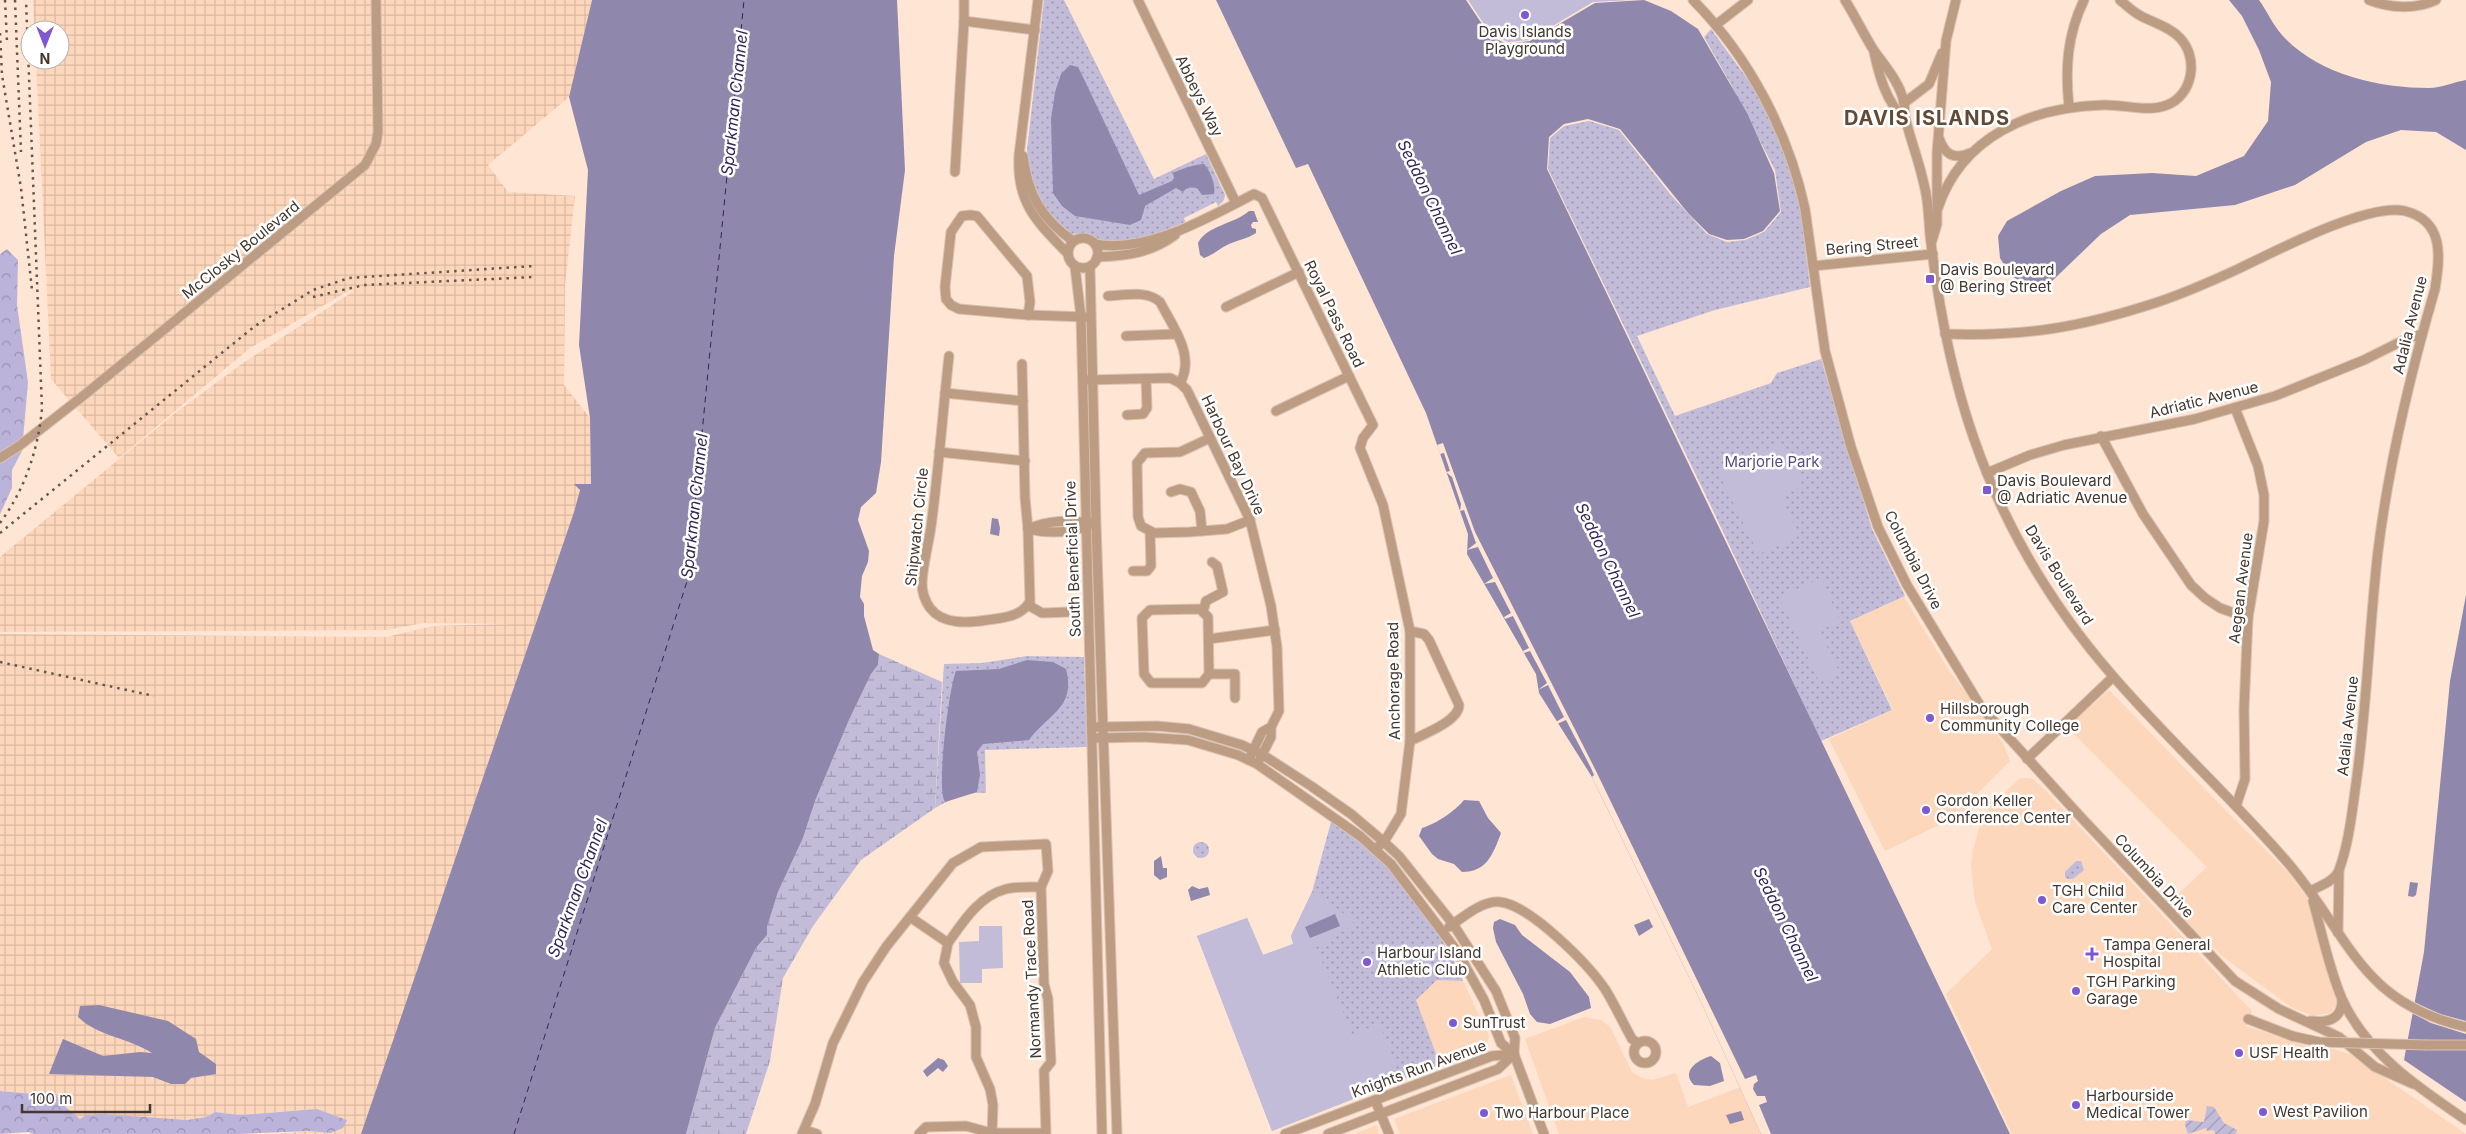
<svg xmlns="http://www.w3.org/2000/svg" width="2466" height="1134" viewBox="0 0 2466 1134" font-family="Inter,sans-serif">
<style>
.built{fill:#fdd7bb}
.industrial{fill:url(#industrial-grid)}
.grass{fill:url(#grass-dots)}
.forest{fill:url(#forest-crowns)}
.wetland{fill:url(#wetland-marsh)}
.garden{fill:url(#garden-furrows)}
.pitch{fill:#c2bcd9}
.water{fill:#9087ad}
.pier{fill:#ffe5d3}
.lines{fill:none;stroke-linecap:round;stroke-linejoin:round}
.ferry{stroke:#332455;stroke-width:1;stroke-dasharray:6 5;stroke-linecap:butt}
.minor-casing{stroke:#d9c2b2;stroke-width:11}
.minor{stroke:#bd9c84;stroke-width:9}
.rail{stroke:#65564c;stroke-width:2.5;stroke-dasharray:2.5 5;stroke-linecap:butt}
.minor-bridge-casing{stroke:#d9c2b2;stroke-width:11;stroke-linecap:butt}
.minor-bridge{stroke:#bd9c84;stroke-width:9}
.poi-dot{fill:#7f58d1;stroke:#fff;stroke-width:2}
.labels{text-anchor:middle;stroke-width:5;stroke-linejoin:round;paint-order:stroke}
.poi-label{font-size:15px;fill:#43372e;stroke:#fff;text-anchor:start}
.street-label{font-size:15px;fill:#43372e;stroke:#fff}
.park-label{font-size:15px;fill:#594b80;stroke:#fff}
.water-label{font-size:16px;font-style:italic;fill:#332455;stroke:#fff}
.district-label{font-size:20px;font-weight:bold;letter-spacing:1px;fill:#634a36;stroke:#fff}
</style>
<defs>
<pattern id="industrial-grid" width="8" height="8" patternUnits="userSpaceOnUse" patternTransform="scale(1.25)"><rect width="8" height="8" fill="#fdd7bb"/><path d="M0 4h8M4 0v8" fill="none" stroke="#dab9a1"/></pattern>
<pattern id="grass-dots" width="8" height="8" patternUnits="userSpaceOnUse" patternTransform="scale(1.25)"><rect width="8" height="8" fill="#c2bcd9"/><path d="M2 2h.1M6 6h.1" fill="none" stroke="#9f9ab0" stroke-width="1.8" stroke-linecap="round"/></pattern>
<pattern id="forest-crowns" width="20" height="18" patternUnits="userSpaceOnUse" patternTransform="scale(1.25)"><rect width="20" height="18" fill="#bcb3db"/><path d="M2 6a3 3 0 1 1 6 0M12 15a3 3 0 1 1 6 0" fill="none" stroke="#9a92b2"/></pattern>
<pattern id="wetland-marsh" width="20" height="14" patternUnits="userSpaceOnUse" patternTransform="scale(1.25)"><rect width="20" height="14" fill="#c2bcd9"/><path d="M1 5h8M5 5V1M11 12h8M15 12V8" fill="none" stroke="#9f9ab0"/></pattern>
<pattern id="garden-furrows" width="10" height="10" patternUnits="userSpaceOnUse" patternTransform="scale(1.25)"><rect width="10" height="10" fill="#c2bcd9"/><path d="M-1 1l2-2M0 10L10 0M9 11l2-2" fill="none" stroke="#9f9ab0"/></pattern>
</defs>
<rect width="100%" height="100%" fill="#ffe5d3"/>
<g class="built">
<path d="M1904,597L1948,669L2003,743L2010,761L1976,795L1968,811L1885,851L1829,739L1893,710L1850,621Z"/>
<path d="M2109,690L2232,817L2286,870L2312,904L2338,1002L2331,1013L2313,1016L2291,1007L2222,956L2168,904L2207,867L2067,727Z"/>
<path d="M2026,778L2033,779L2046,791L2252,1011L2246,1026L2309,1046L2333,1049L2350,1054L2466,1134H2012L1946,994L1992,949L1975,902L1971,865L1973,850L1981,821L1988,809L2019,779Z"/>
<path d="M1437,980L1463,981L1489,1036L1487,1046L1483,1049L1442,1064L1439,1062L1416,1003L1417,998Z"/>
<path d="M1584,1017L1601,1020L1610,1027L1632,1072L1642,1078L1652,1080L1676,1073L1688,1107L1741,1087L1761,1134H1559L1525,1039Z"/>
<path d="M1511,1075L1533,1134H1400L1394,1119Z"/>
<path d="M1377,1125L1379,1134H1354Z"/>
</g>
<path class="industrial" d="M33,0H592L569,97L488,165L508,192L575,196L565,285L564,385L590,418L591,484H575L580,490L574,512L362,1134H275L309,1131L330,1133L347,1120L317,1109L240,1115L215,1112L206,1117L187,1120L80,1119L62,1104L57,1096L0,1091V634L386,637L433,626L508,624L423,623L387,630L0,632V557L174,414L243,363L354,291L350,290L250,348L119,458L51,379L36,60H60V30H34Z"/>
<g class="grass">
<path d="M1044,0H1064L1154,179L1206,154L1225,195L1224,200L1218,206L1216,202L1184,218L1185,222C1161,232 1131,247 1104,243C1097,242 1094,235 1087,234C1081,232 1075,235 1069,233C1041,221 1029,177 1027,150Z"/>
<path d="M1711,29L1754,88L1774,126L1798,189L1810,287L1715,310L1637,336L1675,416L1771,383L1777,373L1821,359L1872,529L1905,596L1850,621L1892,710L1821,741L1710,504L1548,169L1550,138L1564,126L1589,121L1619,130L1671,195L1707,234L1727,242L1745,240L1764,232L1781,212L1775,170L1729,81L1704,37Z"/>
<path d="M1027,656L1084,657L1087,747L985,750L986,793C970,791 949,800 935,808L944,664L982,663Z"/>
<path d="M1331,822C1382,855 1410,888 1442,940C1449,953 1458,966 1463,981L1437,980L1416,1000L1439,1062L1442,1064L1272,1131L1197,936L1247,918L1263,955L1294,944L1291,936L1312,892Z"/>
<circle cx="1201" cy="850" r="8"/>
<path d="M2076,861H2081L2084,870L2073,879H2068L2065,877V872Z"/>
</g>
<g class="forest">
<path d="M7,249L18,260L17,305L28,382L22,451L12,470V488L0,514V254Z"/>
<path d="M0,1091L57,1096L62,1104L80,1119L86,1115L101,1114L187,1120L206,1117L215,1112L240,1115L317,1109L347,1120L343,1128L330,1133L309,1131L239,1134H34L28,1132L0,1134Z"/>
</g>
<path class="wetland" d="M879,654L942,682L935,808L861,860L813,926L783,978L770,1061L746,1134H686L715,1028L756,948L767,935V927L778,892L803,838L815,801L849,720L871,674L878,665Z"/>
<path class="garden" d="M2207,1106L2214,1107L2224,1123L2237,1130L2236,1134H2215L2214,1130L2207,1131L2206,1128L2188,1134L2185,1125L2186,1120L2204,1122Z"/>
<g class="pitch">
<path d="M1468,0H1631L1593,2L1529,40L1508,42L1490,33Z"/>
<path d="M1781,443L1785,446L1801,483L1799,488L1784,494L1782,498L1798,533L1797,538L1762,553L1757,551L1720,476L1722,470Z"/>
<path d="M1817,580L1823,581L1839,619L1837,623L1823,629L1821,634L1839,671L1837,675L1823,681L1818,679L1781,601L1782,596Z"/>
<path d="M1312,892L1352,919L1354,926L1331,935L1333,940L1316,947L1352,1034L1380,1024L1401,1080L1272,1131L1197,936L1247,918L1263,955L1293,944L1291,936Z"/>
<path d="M979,926H1002L1003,968L982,969V983H960L959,942L979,941Z"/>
</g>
<g class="water">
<path d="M592,0H897L905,170L894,256L881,462L876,493L861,507L858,520L869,551L868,562L862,576L860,597L864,604V616L873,650L879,654L878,665L871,674L849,720L815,801L803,838L778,892L767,927V935L756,948L715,1028L686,1134H361L574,512L580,490L574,484H591L590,418L579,345L588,170L569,97Z"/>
<path d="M1216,0H1466L1490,36L1507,44L1530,41L1595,3L1644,0L1671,11L1698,29L1747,113L1774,173L1780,211L1763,231L1744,239L1727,240L1709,234L1688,213L1620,129L1588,119L1564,124L1549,137L1547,169L2010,1134H1761L1700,1000L1592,777L1539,693L1536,674L1467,554L1468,534L1426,413L1308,164L1296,168Z"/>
<path d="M2229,0H2259C2267,11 2273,25 2282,35C2317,74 2378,88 2429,88C2441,88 2454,82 2466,80V150L2436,132L2401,130L2366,142L2295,185L2235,205L2130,215L2101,234L2051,282L2023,283L2011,276L2000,258L1998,236L2007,221L2061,191L2095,176L2152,173L2196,176L2244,156L2268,121L2271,82L2259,50L2242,16Z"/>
<path d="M1070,65L1078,67L1083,77L1139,195L1172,181L1174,178L1173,173C1180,169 1197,164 1204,164C1210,170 1216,185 1214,194L1202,195L1197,188C1191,187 1187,187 1183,192L1176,188L1145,206L1141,220L1130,225L1075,216L1062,206L1053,193L1051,119L1055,92L1061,74Z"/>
<path d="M1249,211H1254L1258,222H1253L1251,225L1252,228L1256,229V233C1247,239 1238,240 1229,244C1220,248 1213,255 1204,258L1200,255L1198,243C1207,225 1235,224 1249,211Z"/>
<path d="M992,518L998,519L1000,528L999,536L990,534Z"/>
<path d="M2466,595V1102L2404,1060L2424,952L2450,681Z"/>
<path d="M1027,660L1053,662L1066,669C1076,708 1049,713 1029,740L983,744L977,752L980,775L977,792L945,802C936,790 949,687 956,671L999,669Z"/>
<path d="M1464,800L1479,801L1488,818L1501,833C1493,854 1487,872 1462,872L1454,864L1438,859L1432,854L1419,836L1422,828C1436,824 1455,811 1464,800Z"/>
<path d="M1161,856L1163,868H1167V877L1160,880L1154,875V861Z"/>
<path d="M2410,882L2418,883L2416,895L2413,897L2408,896Z"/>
<path d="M1192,886L1199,889L1208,887L1210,895L1191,901L1188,890Z"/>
<path d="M1335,914L1340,926L1310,938L1305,927Z"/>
<path d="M1500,919L1515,925L1522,935L1570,972L1589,997L1591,1008L1550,1024L1537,1022L1530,1014L1523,994L1496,942L1493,928L1494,922Z"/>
<path d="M1649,919L1653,927L1639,936L1634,925Z"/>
<path d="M99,1005L168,1021L196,1039L199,1052L216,1064V1074L191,1078L185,1084H171L153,1077L49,1074L63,1039L103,1056L140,1052L152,1053C129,1038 97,1036 78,1017L80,1006Z"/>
<path d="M1711,1056L1720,1063L1724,1081L1710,1086L1694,1085C1680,1071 1698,1060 1711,1056Z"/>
<path d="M938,1058L944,1060L948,1066L943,1072L938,1068L927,1077L923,1071Z"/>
<path d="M1741,1111L1744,1120L1730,1124L1726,1115Z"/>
</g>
<g class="pier">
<path d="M1443,443L1475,532L1595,769L1745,1079L1756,1075L1758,1081L1754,1084L1753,1089L1757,1096H1765L1767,1102L1759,1105L1771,1134H1761L1700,1000L1592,777L1594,775L1591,768L1566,720L1557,724L1556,722L1564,717L1548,685L1538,690L1547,683L1530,651L1524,653L1523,651L1529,648L1513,616L1505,619L1504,617L1511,613L1495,582L1484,584L1493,578L1478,547L1467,550L1476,543L1464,510L1460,511L1461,504L1452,477L1446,472L1450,471L1444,453L1440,454L1437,445Z"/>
<path d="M2412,1001L2440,1014L2466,1021V1034L2431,1023L2410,1012Z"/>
</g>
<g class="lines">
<path class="ferry" d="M514,1134L688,578L744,0"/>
<defs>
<g id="minor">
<path d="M1038,0L1019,155C1016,203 1037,222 1068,254"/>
<path d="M1138,0L1236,203"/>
<path d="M1693,0C1749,57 1788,131 1805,209L1825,351L1851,447L1878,527L1907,585L1981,707L2078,814L2235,981L2279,1009L2339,1037L2375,1067L2413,1084"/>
<path d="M1845,0C1855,16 1863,33 1873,49C1884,65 1900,82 1904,103C1905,109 1904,115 1906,121C1913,148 1923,172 1927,200C1929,214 1929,229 1931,243C1939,309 1952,376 1974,439C2004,525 2052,606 2112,675C2168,740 2232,798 2288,863C2350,936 2359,1002 2466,1027"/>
<path d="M2369,0C2390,8 2415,10 2436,0"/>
<path d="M964,21L1035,30"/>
<path d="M1717,24L1748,0"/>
<path d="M1874,52C1879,75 1886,102 1904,118"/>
<path d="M1904,103L1929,84L1942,53"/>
<path d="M2069,107C2065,69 2067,35 2084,0"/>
<path d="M1939,138C1945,155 1954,160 1970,153"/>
<path d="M1023,156C1028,195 1041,218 1073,241"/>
<path d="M955,172L964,21V0"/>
<path d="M1938,208C1962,136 2031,107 2103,105C2124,104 2147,113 2167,105C2193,95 2199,58 2180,38C2170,27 2154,23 2141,16C2133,12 2127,6 2120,0"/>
<path d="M970,215L977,216L1027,276L1030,302L1028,315L959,309L951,305L946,299L945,287L951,232L962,216Z"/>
<circle cx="1083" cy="253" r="15"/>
<path d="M1932,241L1937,224V153L1946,41L1956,0"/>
<path d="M1095,244C1147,254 1209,217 1254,194L1262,198L1373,425L1363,438L1360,448L1383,505L1410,631V741L1401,814L1384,842L1375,849"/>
<path d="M1097,257C1126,256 1151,253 1175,235"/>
<path d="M1813,266L1933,254"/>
<path d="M1075,267L1081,317L1102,1134"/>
<path d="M1090,268L1096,524L1117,1134"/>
<path d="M1108,296C1125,295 1147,290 1160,302C1172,325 1196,356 1180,383"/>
<path d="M1226,307L1299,272"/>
<path d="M1028,315L1086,317"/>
<path d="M1945,334C2025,337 2082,327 2158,302C2185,293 2212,281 2238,269C2274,252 2368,202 2405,211C2445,221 2440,258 2435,289C2410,375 2389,462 2378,551C2369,629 2367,707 2356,784C2352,812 2349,843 2339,870C2335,881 2320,886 2310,891"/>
<path d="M1126,336L1177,334"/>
<path d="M949,356C943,410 939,465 932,519C930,540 923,561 922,583C922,592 925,601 930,608C943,625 968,623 987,620C1002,618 1022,617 1030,601L1028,529L1025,498L1022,364"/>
<path d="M1087,380L1170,378L1180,383L1187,390L1250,520L1271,606L1277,647L1279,711L1271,727L1262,732L1251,755"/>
<path d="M945,393L1023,401"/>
<path d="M2235,408L2258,466L2264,495V521L2248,618L2244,709L2245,779L2236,806"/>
<path d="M1276,411L1349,376"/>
<path d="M1127,415L1143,414L1147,408L1146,379"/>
<path d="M2101,436L2143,514L2191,585L2205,598L2220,608L2248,618"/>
<path d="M1210,438L1180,452L1145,453L1137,463L1138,517L1141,526L1154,533L1189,532L1227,529L1250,520"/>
<path d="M939,452L1025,461"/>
<path d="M0,458L19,446L83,396L365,165L376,144L378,132L376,0"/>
<path d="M1987,473L2030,455L2064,445L2195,419L2275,396L2364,360L2404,340L2422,334"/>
<path d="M1171,492L1180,489L1191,492L1200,511L1202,531"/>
<path d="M1028,529C1049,534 1068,533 1088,526"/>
<path d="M1028,529C1049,520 1068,520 1091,523"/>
<path d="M1133,571H1147L1151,566L1150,531"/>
<path d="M1028,605L1042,613L1070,612"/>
<path d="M1200,609L1208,617L1209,674L1202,683H1151L1144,674L1142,618L1150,610Z"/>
<path d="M1203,612L1206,601L1223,592L1217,566L1212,562"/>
<path d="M1410,631L1424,634L1429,640L1459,705C1459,721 1424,734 1410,741"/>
<path d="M1209,639L1275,630"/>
<path d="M1209,674H1235V698"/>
<path d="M1097,727L1157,726L1189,729L1242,745L1263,755L1311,786L1351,814L1384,842L1399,856L1453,924L1496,991L1515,1038L1514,1054L1544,1134"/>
<path d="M1097,738L1144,737L1188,740L1238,755L1257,764L1360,836L1391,864L1457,951L1484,1000L1501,1043L1514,1054"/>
<path d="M1260,759L1271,737V727"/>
<path d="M2027,759L2113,677"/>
<path d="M2313,901C2322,933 2329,969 2342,999C2367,1054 2419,1088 2466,1120"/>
<path d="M910,917L948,943L944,963L953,982L970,1005L976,1027V1057L990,1089L993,1105L992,1134"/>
<path d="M1449,927C1463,917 1483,900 1500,902C1530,905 1588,964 1605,989C1615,1005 1623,1023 1632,1039L1638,1043"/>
<path d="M2338,933L2339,871"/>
<path d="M948,943C963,922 979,896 1006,889C1017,886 1030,887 1041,887"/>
<path d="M2248,1019L2292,1036"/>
<path d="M2310,1021C2327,1023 2342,1020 2342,1000"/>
<circle cx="1645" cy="1052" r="11"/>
<path d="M2427,1045H2466"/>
<path d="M1375,1100L1389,1134"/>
<path d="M805,1130L817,1134"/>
<path d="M802,1134L815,1104L833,1043L863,982L886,947L953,863L981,847L1046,844L1048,871L1041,887L1044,984L1048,999L1051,1062L1044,1071L1046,1133H992L966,1126L926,1127L919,1134"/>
<path d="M1285,1134L1492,1056L1514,1054"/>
<path d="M1328,1134L1498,1069L1514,1054"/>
</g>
</defs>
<use href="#minor" class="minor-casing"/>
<use href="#minor" class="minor"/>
<g class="rail">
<path d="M5,0L7,42"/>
<path d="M15,0L21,152"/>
<path d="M0,33L2,75L21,188L32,290"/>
<path d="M313,297L364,285L534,277"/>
<path d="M0,523C25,489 38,450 42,409L26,0"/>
<path d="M0,533L255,326L313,290L349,278L534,266"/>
<path d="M0,662L154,696"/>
</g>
<defs>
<path id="minor-bridge" d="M2292,1036L2319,1042L2427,1045"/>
</defs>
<use href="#minor-bridge" class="minor-bridge-casing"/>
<use href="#minor-bridge" class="minor-bridge"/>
</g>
<g class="poi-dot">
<circle cx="1525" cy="15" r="5"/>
<rect x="1925" y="274" width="10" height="10" rx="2.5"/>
<rect x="1982" y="485" width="10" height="10" rx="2.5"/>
<circle cx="1930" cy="718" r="5"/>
<circle cx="1926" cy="810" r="5"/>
<circle cx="2042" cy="900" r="5"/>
<path d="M2089.5 946.5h5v5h5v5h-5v5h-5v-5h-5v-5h5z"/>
<circle cx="1367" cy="962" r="5"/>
<circle cx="2076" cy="991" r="5"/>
<circle cx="1453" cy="1023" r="5"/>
<circle cx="2239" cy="1053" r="5"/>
<circle cx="2076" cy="1105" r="5"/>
<circle cx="2263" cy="1112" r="5"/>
<circle cx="1484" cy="1113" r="5"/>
</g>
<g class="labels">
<g class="poi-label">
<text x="1525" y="37" text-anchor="middle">Davis Islands<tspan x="1525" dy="17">Playground</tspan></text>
<text x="1940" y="275">Davis Boulevard<tspan x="1940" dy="17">@ Bering Street</tspan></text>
<text x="1997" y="486">Davis Boulevard<tspan x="1997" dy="17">@ Adriatic Avenue</tspan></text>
<text x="1940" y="714">Hillsborough<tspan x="1940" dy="17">Community College</tspan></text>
<text x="1936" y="806">Gordon Keller<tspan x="1936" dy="17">Conference Center</tspan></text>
<text x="2052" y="896">TGH Child<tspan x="2052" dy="17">Care Center</tspan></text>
<text x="2103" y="950">Tampa General<tspan x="2103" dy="17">Hospital</tspan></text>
<text x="1377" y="958">Harbour Island<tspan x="1377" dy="17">Athletic Club</tspan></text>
<text x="2086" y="987">TGH Parking<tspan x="2086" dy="17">Garage</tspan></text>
<text x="1463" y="1028">SunTrust</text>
<text x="2249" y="1058">USF Health</text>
<text x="2086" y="1101">Harbourside<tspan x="2086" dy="17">Medical Tower</tspan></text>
<text x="2273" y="1117">West Pavilion</text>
<text x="1494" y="1118">Two Harbour Place</text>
</g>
<g class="street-label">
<text transform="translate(1199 96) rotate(64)" y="5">Abbeys Way</text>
<text transform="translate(1872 246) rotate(-5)" y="5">Bering Street</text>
<text transform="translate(241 250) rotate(-39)" y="5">McClosky Boulevard</text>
<text transform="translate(1334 314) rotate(64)" y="5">Royal Pass Road</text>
<text transform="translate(2410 325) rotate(-76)" y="5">Adalia Avenue</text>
<text transform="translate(2204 400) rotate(-14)" y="5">Adriatic Avenue</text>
<text transform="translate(1233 455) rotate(65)" y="5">Harbour Bay Drive</text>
<text transform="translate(917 527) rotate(-84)" y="5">Shipwatch Circle</text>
<text transform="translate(1073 559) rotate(-92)" y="5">South Beneficial Drive</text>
<text transform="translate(1913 560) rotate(63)" y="5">Columbia Drive</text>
<text transform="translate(2059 575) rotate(58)" y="5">Davis Boulevard</text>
<text transform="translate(2241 588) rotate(-83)" y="5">Aegean Avenue</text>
<text transform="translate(1394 681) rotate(-91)" y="5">Anchorage Road</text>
<text transform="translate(2348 726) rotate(-84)" y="5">Adalia Avenue</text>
<text transform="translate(2154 876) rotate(47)" y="5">Columbia Drive</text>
<text transform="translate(1032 979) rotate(-93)" y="5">Normandy Trace Road</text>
<text transform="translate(1419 1069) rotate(-20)" y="5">Knights Run Avenue</text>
</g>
<g class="park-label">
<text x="1772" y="467">Marjorie Park</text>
</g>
<g class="water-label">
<text transform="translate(734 103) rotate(-84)" y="6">Sparkman Channel</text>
<text transform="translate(1430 197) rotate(64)" y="6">Seddon Channel</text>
<text transform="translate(694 506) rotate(-84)" y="6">Sparkman Channel</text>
<text transform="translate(1608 560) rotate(64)" y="6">Seddon Channel</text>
<text transform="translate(577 888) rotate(-70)" y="6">Sparkman Channel</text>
<text transform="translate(1786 924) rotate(64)" y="6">Seddon Channel</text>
</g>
<g class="district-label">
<text x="1927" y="125">DAVIS ISLANDS</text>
</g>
</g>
<g transform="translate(45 45) rotate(180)"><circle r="24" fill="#ffffff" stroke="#b4afab"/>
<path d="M0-4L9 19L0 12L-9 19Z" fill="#7f58d1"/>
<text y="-8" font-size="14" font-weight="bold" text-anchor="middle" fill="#43372e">N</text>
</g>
<path d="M22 1104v8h128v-8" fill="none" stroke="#43372e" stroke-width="2.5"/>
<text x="30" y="1104" font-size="15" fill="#43372e" stroke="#ffffff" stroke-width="4" paint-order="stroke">100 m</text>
</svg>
